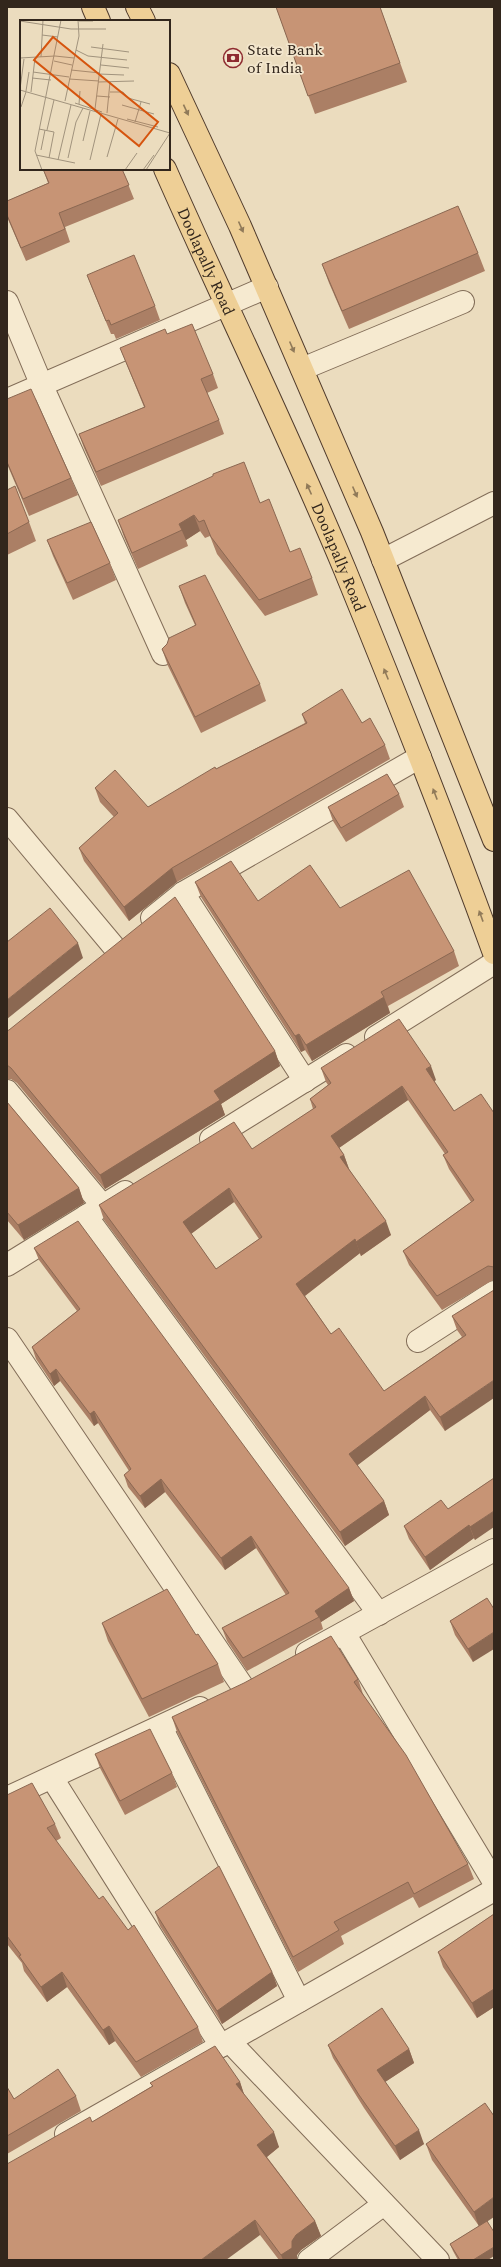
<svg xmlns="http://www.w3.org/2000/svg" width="501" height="2267" viewBox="0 0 501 2267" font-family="Spectral,serif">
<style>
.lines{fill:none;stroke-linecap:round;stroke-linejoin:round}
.minor-casing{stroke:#826d58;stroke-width:24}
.major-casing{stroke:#503b2c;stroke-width:24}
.minor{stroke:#f6ead0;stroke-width:22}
.major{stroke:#eecf96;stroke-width:22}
.wall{fill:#ab7f65;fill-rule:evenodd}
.shaded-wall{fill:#8b6852}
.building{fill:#c79475;stroke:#8b6852;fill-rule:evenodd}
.oneway{fill:#907a59}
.labels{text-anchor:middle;stroke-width:3.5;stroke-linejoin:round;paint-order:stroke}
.poi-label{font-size:16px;fill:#32261c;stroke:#f3e6cd;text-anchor:start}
.street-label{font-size:16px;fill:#32261c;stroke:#f3e6cd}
.inset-road{fill:none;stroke:#a1937d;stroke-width:1}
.view{fill:#d6540e;fill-opacity:0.15;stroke:#d6540e;stroke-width:2}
.inset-edge{fill:none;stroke:#32261c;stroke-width:2}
</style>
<rect width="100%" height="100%" fill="#ebdcbe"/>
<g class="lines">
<defs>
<g id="minor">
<path d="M7,302L42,386L163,654"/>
<path d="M302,369L463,302"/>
<path d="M7,400L267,287"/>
<path d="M383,560L494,503"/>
<path d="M7,819L115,948"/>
<path d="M183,893L305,1081"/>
<path d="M152,918L183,893L420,757"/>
<path d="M376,1037L494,963"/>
<path d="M7,1091L103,1206"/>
<path d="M211,1139L346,1055"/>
<path d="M86,1216L379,1614"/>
<path d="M7,1265L125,1192"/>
<path d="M7,1339L243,1687"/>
<path d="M418,1341L494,1292"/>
<path d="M344,1633L494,1882"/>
<path d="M307,1653L494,1550"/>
<path d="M161,1727L299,2001"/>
<path d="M52,1778L221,2046"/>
<path d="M7,1798L200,1708"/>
<path d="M230,2042L438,2260"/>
<path d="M66,2134L494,1890"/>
<path d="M309,2260L384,2204"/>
</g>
<g id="major">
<path d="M93,7L99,21"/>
<path d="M137,7L144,21"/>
<path d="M169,74L240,226L372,532L494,840"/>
<path id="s1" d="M165,169C224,303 289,435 345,570C397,697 447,824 494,953"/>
</g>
</defs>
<use href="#minor" class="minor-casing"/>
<use href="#major" class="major-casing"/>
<use href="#minor" class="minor"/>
<use href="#major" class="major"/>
</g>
<g class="wall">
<path d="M276,7H380L407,82L315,114Z"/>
<path d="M43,169H122L134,199L65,227L70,242L26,261L7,217V201L48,183Z"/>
<path d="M478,253L485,271L349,329L329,283L322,264Z"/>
<path d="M87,275L155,306L160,320L116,339L114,334H111L92,288Z"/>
<path d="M167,334L213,374L218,388L207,393L219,420L224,434L101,486L84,448L79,434L144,407L120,348Z"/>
<path d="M7,399L71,478L78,495L29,516L7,464Z"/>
<path d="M7,490L29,522L36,541L7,555Z"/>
<path d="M260,503L290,552L312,578L318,595L265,616L217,554L210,536L205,538L200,531L186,540L188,546L138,569L124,537L118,520Z"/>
<path d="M47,540L110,563L116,580L73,600L53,556Z"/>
<path d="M179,586L260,684L266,701L201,733L168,666L162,649L195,625L185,603Z"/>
<path d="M302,714L362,723L385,745L390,759L177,882L129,921L84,861L79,848L114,817L100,802L95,788L148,807L216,769L305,723Z"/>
<path d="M399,794L404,807L346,842L333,821L328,807Z"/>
<path d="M195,882L258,901L340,908L454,951L459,966L388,1006L390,1013L312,1061L305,1050L301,1052L201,897Z"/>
<path d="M7,1031L275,1051L280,1066L221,1104L225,1115L105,1189L17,1083L11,1079L7,1080Z"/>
<path d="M321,1068L436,1080L434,1081L454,1111L494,1113V1280H493L442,1310L409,1265L403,1251L471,1202L449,1169L443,1155L445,1154L408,1100L339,1148L344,1155L349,1169L391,1235L361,1256L360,1253L305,1296L331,1334L384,1391L462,1337L457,1330L452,1316L494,1290L445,1431L430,1410L357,1465L384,1501L389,1515L345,1546L104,1220L99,1205L252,1149L313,1109L310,1099L328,1085L326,1082ZM234,1202L259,1239L216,1269L191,1234Z"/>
<path d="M7,1102L79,1188L84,1203L24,1240L7,1220Z"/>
<path d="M34,1248L349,1588L354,1601L321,1622L323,1629L247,1671L227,1641L222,1628L286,1595L256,1548L225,1570L165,1492L145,1508L128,1487L124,1475L129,1471L98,1423L94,1426L60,1381L54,1386L36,1359L32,1347L77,1311L39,1260Z"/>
<path d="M494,1478L475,1540L474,1538L430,1570L409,1539L404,1526L448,1509Z"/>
<path d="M487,1598L473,1662L455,1635L450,1621Z"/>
<path d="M102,1623L196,1635L218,1664L224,1682L149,1717L108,1641Z"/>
<path d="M358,1679L363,1694L468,1864L474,1879L419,1908L413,1897L341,1936L344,1944L298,1972L177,1732L172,1717Z"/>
<path d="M95,1754L172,1773L177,1787L125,1815L100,1768Z"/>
<path d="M7,1795L55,1824L61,1838L56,1841L99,1899L198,2027L203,2042L141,2077L115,2041L109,2045L67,1987L47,2002L24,1971L22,1963L7,1944Z"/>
<path d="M155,1912L272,1972L277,1986L222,2024L160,1926Z"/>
<path d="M494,1914V2007L477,2018L443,1967L438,1952Z"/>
<path d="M328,2045L409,2049L414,2063L385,2082L424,2144L400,2160L364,2108L333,2058Z"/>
<path d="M240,2082L244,2095L279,2147L267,2157L315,2221L321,2236L301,2250L297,2255V2260H279L260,2235L8,2164L92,2122L152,2086L150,2083Z"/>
<path d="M7,2087L14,2099L76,2096L81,2111L7,2154Z"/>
<path d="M426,2144L488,2221V2260H458L453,2251L450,2244L479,2226L432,2160Z"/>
</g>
<g class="shaded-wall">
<path d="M194,515L200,531L186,540L179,524Z"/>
<path d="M172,868L177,882L129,921L124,907Z"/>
<path d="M78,943L83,958L7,1019V1000Z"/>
<path d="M384,997L390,1013L312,1061L306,1045Z"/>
<path d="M299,1034L305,1050L301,1052L295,1036Z"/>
<path d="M275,1051L280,1066L221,1104L225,1115L105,1189L100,1175L214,1091Z"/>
<path d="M431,1066L436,1080L431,1084L426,1069Z"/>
<path d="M402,1086L408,1100L336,1150L331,1136Z"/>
<path d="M344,1155L349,1169L345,1172L340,1157Z"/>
<path d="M79,1188L84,1203L24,1240L18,1225Z"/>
<path d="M229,1188L234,1202L188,1236L183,1222Z"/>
<path d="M386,1221L391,1235L361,1256L356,1242Z"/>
<path d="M355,1239L360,1253L302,1298L296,1284Z"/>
<path d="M56,1369L60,1381L54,1386L50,1374Z"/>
<path d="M494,1380V1398L445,1431L440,1417Z"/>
<path d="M425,1396L430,1410L354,1468L349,1454Z"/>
<path d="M94,1411L98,1423L94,1426L90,1414Z"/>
<path d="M161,1479L165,1492L145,1508L140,1496Z"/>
<path d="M384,1501L389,1515L345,1546L340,1532Z"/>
<path d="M494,1511V1527L475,1540L470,1527Z"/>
<path d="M469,1525L474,1538L430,1570L425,1557Z"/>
<path d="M251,1536L256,1548L225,1570L221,1558Z"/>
<path d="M349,1588L354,1601L321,1622L319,1617L315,1611Z"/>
<path d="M494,1632V1649L473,1662L468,1649Z"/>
<path d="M62,1972L67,1987L47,2002L41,1987Z"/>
<path d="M272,1972L277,1986L222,2024L217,2011Z"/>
<path d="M494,1989V2007L477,2018L472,2003Z"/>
<path d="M109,2026L115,2041L109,2045L103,2030Z"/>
<path d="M409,2049L414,2063L382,2084L377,2070Z"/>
<path d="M240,2082L245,2097L236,2084Z"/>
<path d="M419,2130L424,2144L400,2160L395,2146Z"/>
<path d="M274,2132L279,2147L263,2160L257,2145Z"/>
<path d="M494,2197V2217L479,2227L474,2212Z"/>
<path d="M255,2220L260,2235L226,2260H201Z"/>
<path d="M315,2221L321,2236L301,2250L297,2255V2260H283L281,2255L296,2235Z"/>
<path d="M494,2247V2256L488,2260H473Z"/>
</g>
<g class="building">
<path d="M276,7H380L400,63L308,96Z"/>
<path d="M43,169H122L129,185L59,213L65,229L21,248L7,215V201L49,183Z"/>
<path d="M458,206L478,253L342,311L322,264Z"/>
<path d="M134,255L155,306L111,325L109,320L106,321L87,275Z"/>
<path d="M192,324L213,374L201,379L219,420L96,472L79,434L145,407L120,348L165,329L167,334Z"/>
<path d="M31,389L71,478L23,499L7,462V399Z"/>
<path d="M244,462L260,503L269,499L290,552L300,548L312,578L259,600L211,537L204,520L199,522L194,515L179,524L182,530L132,553L118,520L213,476V474Z"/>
<path d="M15,486L29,522L7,534V490Z"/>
<path d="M91,522L110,563L67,583L47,540Z"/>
<path d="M205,575L260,684L195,717L162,649L167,644L169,638L196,625L179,586Z"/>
<path d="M342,689L362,723L370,718L385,745L172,868L124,907L79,848L118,813L95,788L115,770L148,807L215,767L216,769L307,723L302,714Z"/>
<path d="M387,774L399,794L341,828L328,807Z"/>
<path d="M231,861L258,901L310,865L340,908L409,870L454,951L381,992L384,997L306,1045L299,1034L295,1036L195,882Z"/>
<path d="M175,897L275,1051L214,1091L220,1100L100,1175L11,1068L7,1065V1031L9,1030Z"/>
<path d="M50,908L78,943L7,1000V942Z"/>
<path d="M399,1019L431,1066L426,1069L454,1111L481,1094L494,1113V1267L488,1266L437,1296L403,1251L474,1200L443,1155L448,1152L402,1086L331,1136L344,1155L340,1157L386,1221L356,1242L355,1239L296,1284L331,1334L339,1328L384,1391L466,1335L452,1316L494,1290V1380L440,1417L425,1396L349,1454L384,1501L340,1532L99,1205L234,1122L252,1149L316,1107L310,1099L331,1083L321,1068ZM229,1188L262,1237L216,1269L183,1222Z"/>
<path d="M7,1102L79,1188L18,1225L7,1212Z"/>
<path d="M78,1221L349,1588L315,1611L319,1617L243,1658L222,1628L289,1593L251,1536L221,1558L161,1479L140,1496L124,1475L131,1469L94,1411L90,1414L56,1369L50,1374L32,1347L80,1309L34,1248Z"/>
<path d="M494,1478V1511L470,1527L469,1525L425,1557L404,1526L441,1500L448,1509Z"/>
<path d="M167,1589L196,1635L198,1634L218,1664L142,1699L102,1623Z"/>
<path d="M487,1598L494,1609V1632L468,1649L450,1621Z"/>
<path d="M331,1636L358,1679L354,1682L406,1755L468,1864L414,1894L408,1882L334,1922L339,1930L293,1957L172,1717L244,1683Z"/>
<path d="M150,1729L172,1773L120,1801L95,1754Z"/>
<path d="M32,1783L55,1824L47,1828L99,1899L103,1896L128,1930L134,1925L198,2027L136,2062L109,2026L103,2030L62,1972L41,1987L19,1956L21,1955L7,1936V1795Z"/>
<path d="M219,1866L272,1972L217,2011L155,1912Z"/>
<path d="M494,1914V1989L472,2003L438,1952Z"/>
<path d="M382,2008L409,2049L377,2070L419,2130L395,2146L359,2095L328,2045Z"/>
<path d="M215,2046L240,2082L236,2084L274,2132L257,2145L315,2221L296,2235L292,2241V2248L281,2255L255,2220L201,2260H7V2164L90,2117L92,2122L153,2086L150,2083Z"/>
<path d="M58,2069L76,2096L7,2136V2087L14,2099Z"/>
<path d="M485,2103L494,2116V2197L474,2212L426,2144Z"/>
<path d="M487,2221L494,2232V2247L473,2260H460L450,2244Z"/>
</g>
<defs><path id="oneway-solid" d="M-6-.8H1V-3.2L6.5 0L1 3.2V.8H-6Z"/></defs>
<g class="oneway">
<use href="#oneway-solid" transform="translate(186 110) rotate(65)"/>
<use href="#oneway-solid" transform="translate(241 227) rotate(66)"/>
<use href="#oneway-solid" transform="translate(292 347) rotate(67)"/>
<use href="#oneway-solid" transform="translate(309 489) rotate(-114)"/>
<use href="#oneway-solid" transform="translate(355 492) rotate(67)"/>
<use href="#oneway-solid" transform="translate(386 674) rotate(-112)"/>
<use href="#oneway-solid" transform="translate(435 794) rotate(-111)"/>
<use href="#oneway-solid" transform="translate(481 916) rotate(-110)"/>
</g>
<defs>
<symbol id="bank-ring" viewBox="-11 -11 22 22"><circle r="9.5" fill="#f3e6cd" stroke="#8e2b30" stroke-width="1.5"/><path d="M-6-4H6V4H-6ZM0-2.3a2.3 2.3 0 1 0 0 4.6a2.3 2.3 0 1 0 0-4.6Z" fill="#8e2b30"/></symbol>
</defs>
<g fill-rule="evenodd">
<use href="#bank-ring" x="222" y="47" width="22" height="22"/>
</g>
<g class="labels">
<g class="poi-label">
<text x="247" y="55">State Bank<tspan x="247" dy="18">of India</tspan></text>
</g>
<g class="street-label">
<text dy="6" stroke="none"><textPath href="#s1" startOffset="101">Doolapally Road</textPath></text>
<text dy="6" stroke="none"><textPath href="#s1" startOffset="425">Doolapally Road</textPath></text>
</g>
</g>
<g transform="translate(20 20)">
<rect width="150" height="150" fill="#ebdcbe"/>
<path class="inset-road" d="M0,1L51,9H86M59,1H73M22,15L38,17M71,27L109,32M56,30L68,36L107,40M35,36L54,38M21,37L23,0M0,38L35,36M34,41L52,45M81,45L109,48M51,50L80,53M13,52L49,57M79,54L104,55M12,58L31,60M49,59L79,61M78,62L114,61M0,69L4,39M0,70L150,113M6,71L9,52M11,72L15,38M90,72H103L108,78L130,84M77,76L90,77M45,81L59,16L58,0M55,83L82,92M59,84L60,71M102,85L134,94M1,87L6,72M75,89L83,24M87,93L90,62M107,99L138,107M115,102L121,82M19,109L34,112L29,138M27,110L34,80M63,121L70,91M21,130L25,110M16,135L55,143M87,137L98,99M48,138L56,102L63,88M38,140L51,85M70,140L81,94M22,150L15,131L41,0M105,150L117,133M123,150L134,135M126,150L150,113"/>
<path class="view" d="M33,17L138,102L119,126L14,40Z"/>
<rect width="150" height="150" class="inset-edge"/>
</g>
<rect width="501" height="2267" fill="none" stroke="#32261c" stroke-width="16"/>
</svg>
